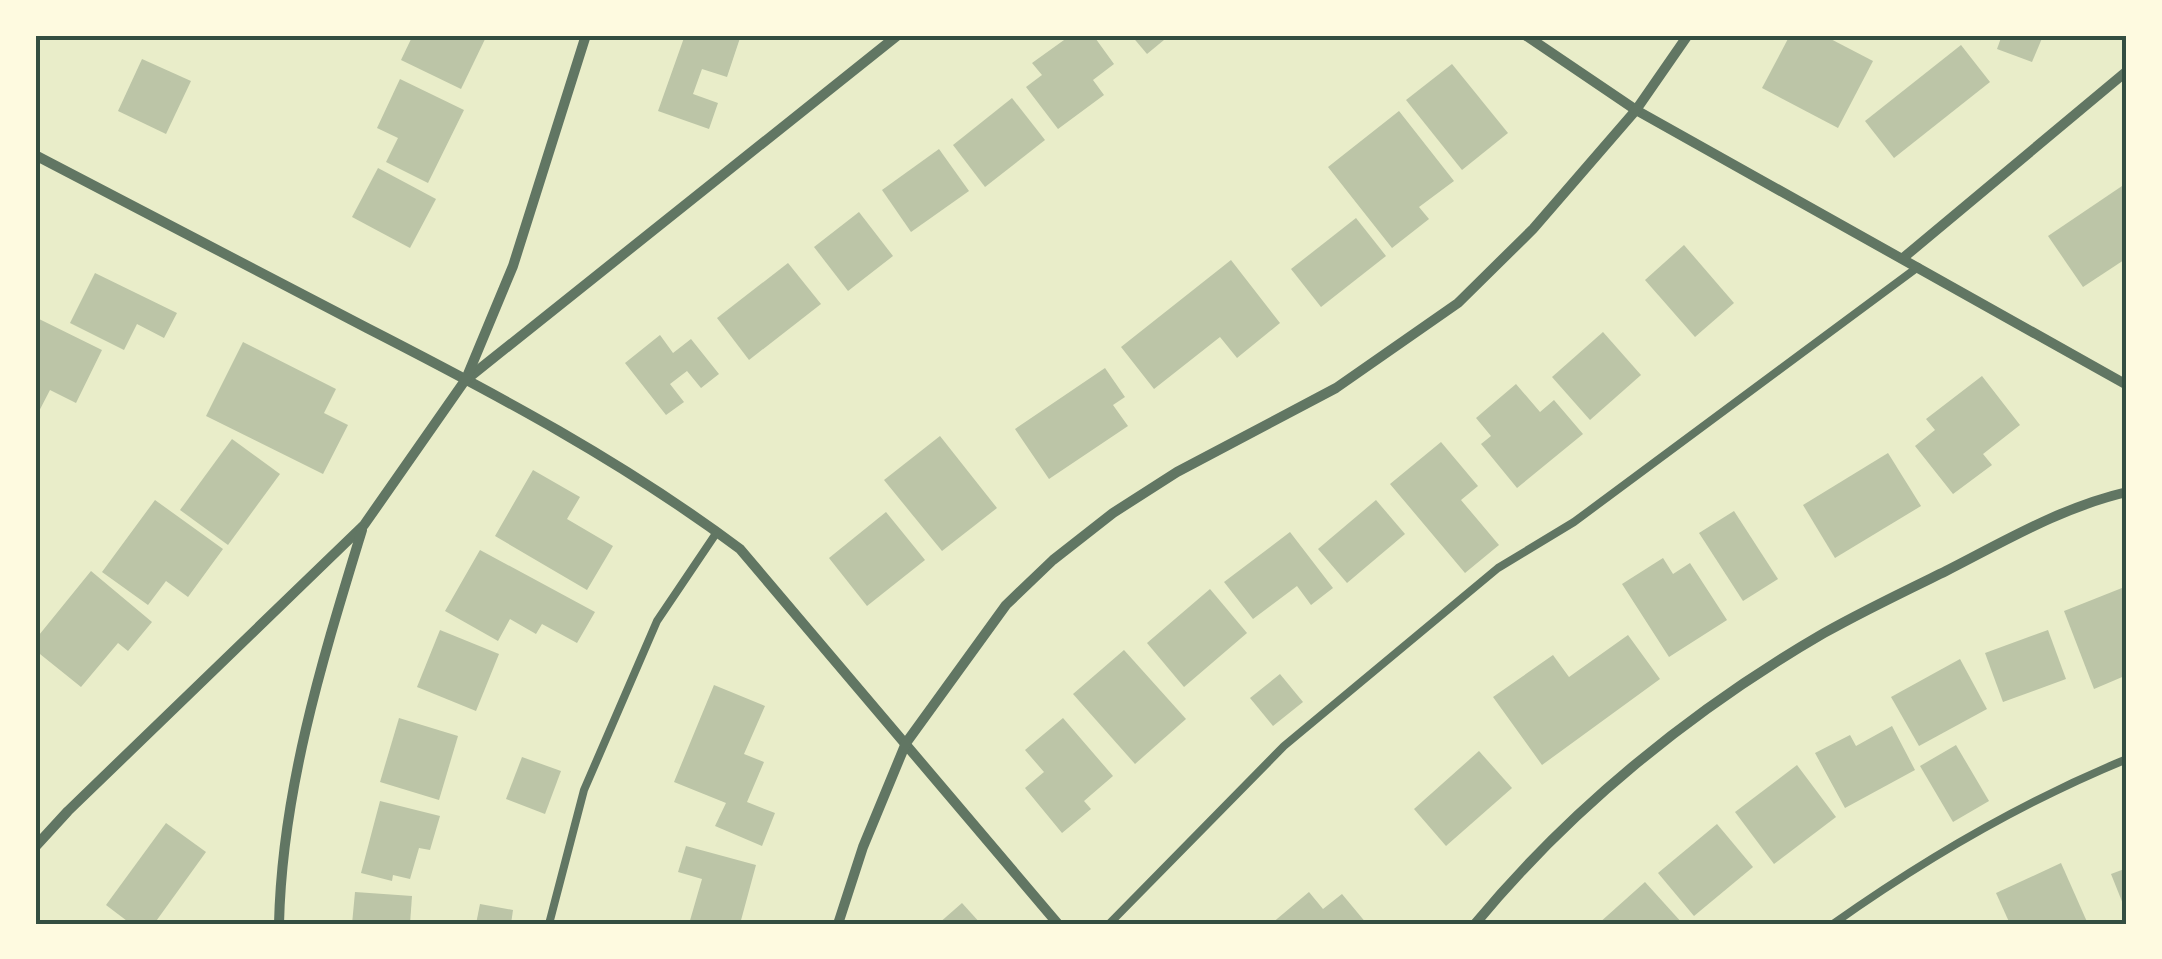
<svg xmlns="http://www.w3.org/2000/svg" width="2162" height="959" viewBox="0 0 2162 959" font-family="Overpass,sans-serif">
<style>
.building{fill:#bcc5a7}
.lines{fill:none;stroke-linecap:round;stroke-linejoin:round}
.service{stroke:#617663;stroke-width:8}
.minor{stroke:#617663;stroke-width:10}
.neatline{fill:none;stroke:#344e41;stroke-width:4}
</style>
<rect width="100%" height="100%" fill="#e9edc9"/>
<g class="building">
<path d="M413,35H487L461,89L401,60Z"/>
<path d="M685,35H741L727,77L702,69L693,94L718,103L709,129L658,111Z"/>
<path d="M1071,35H1093L1114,64L1093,80L1104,95L1058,129L1026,87L1042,75L1032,63Z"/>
<path d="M1131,35H1170L1147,54Z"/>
<path d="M1790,35H1823L1873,61L1838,128L1762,88Z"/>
<path d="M2002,35H2040L2043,36L2032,62L1997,49Z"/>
<path d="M1961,45L1990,82L1894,158L1865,121Z"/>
<path d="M142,59L191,81L166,134L118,111Z"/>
<path d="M1452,64L1508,133L1462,170L1406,100Z"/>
<path d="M400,79L464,110L428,183L386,162L398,138L377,128Z"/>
<path d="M1012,98L1045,140L985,187L953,145Z"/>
<path d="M1399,111L1454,181L1419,207L1429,219L1392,248L1328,167Z"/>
<path d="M939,149L969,191L911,232L882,190Z"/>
<path d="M378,168L436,199L410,248L352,217Z"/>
<path d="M2125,184L2127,258L2083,287L2048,236Z"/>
<path d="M859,212L893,256L848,291L814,247Z"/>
<path d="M1356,218L1386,256L1321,307L1291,269Z"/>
<path d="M1684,245L1734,303L1695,337L1645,280Z"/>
<path d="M1231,260L1280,323L1237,358L1220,337L1154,389L1121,347Z"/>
<path d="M788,263L821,304L749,360L717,318Z"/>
<path d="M95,273L177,313L164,338L137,324L124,350L70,323Z"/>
<path d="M35,317L102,350L76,403L50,390L35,419Z"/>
<path d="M1603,332L1641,375L1590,420L1552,377Z"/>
<path d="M660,335L673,353L691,339L719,374L701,388L687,371L670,384L684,402L666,415L625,363Z"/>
<path d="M243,342L336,389L324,413L348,425L323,474L206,416Z"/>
<path d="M1105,368L1125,397L1113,405L1128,426L1049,479L1015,429Z"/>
<path d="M1982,376L2020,425L1983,454L1992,465L1953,494L1915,446L1935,430L1926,419Z"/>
<path d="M1516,384L1540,412L1554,400L1583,434L1517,488L1481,444L1491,436L1476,418Z"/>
<path d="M940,436L997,508L942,551L884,480Z"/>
<path d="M232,439L280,474L228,545L180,510Z"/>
<path d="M1441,442L1478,486L1461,500L1499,545L1465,573L1390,484Z"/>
<path d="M1888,453L1921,506L1835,558L1803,505Z"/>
<path d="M533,470L580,497L567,519L613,546L587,590L495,536Z"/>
<path d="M155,500L223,549L188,597L166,581L148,605L102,572Z"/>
<path d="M1376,500L1405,534L1347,583L1318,549Z"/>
<path d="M1734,511L1778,579L1743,601L1699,533Z"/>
<path d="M886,512L925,560L867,606L829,558Z"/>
<path d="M1290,532L1333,588L1311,605L1297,586L1253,619L1224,582Z"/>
<path d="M480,550L595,612L577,643L542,624L536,634L510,619L498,641L445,611Z"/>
<path d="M1663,558L1673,574L1690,563L1727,620L1669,657L1622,584Z"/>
<path d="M91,571L152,622L128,651L118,643L81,687L35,650V640Z"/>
<path d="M2127,586V675L2094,689L2064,611Z"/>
<path d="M1210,589L1247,633L1184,687L1147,643Z"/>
<path d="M440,630L499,654L476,711L417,687Z"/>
<path d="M2048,630L2066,679L2003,702L1985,653Z"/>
<path d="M1628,635L1660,679L1542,765L1493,697L1553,655L1569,677Z"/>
<path d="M1124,650L1186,719L1135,764L1073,694Z"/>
<path d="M1960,659L1987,709L1919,746L1891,697Z"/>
<path d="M1280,674L1303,702L1273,726L1250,698Z"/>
<path d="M714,685L765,706L744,754L764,762L747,802L775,813L762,846L715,826L726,803L674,782Z"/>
<path d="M399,718L458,736L439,800L380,782Z"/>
<path d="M1063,718L1113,776L1084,801L1091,809L1062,833L1025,788L1044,772L1025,750Z"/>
<path d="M1892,726L1915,770L1845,808L1815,753L1850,735L1856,746Z"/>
<path d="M1956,745L1989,801L1953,822L1920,766Z"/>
<path d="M1479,751L1512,788L1446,846L1414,809Z"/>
<path d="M522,757L561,771L545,814L506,799Z"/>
<path d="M1797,765L1836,817L1774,864L1735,812Z"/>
<path d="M380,801L440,816L430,850L419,848L410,879L393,875L392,881L361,873Z"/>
<path d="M166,823L206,852L154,924H131L106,905Z"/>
<path d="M1717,824L1753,867L1694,916L1658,873Z"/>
<path d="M686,846L756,865L740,924H689L702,879L678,872Z"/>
<path d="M2061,863L2088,924H2010L1996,893Z"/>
<path d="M2127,868V914L2111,874Z"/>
<path d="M1645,882L1683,924H1598Z"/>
<path d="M355,892L412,896L410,924H352Z"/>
<path d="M1309,892L1323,909L1342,894L1367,924H1271Z"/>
<path d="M962,903L981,924H938Z"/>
<path d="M480,904L513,910L511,924H476Z"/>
</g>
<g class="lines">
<g class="service">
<path d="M549,924L584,790L657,621L717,532"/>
<path d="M1109,924L1284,746L1498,568L1574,522L1918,267"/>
<path d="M1833,924C1926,858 2022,802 2127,759"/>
</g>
<g class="minor">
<path d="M1525,35L1636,110L2127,385"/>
<path d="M35,155C146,213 256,270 367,328C496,394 624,462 740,549L1058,924"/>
<path d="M1903,258L2127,71"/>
<path d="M467,379L898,35"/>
<path d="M35,847L68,811L364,525L466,379L513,266L586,35"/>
<path d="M279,924C282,789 323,658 362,530"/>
<path d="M838,924L863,847L906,743L1006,605L1053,560L1113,513L1177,472L1336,388L1458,303L1533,229L1636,110L1688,35"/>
<path d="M1475,924C1571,808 1693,709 1824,633C1863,611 1905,591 1946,571C2005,541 2062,507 2127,492"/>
</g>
</g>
<rect width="2162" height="959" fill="none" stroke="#fefae0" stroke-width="75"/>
<rect x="38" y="38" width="2086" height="884" class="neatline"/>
</svg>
